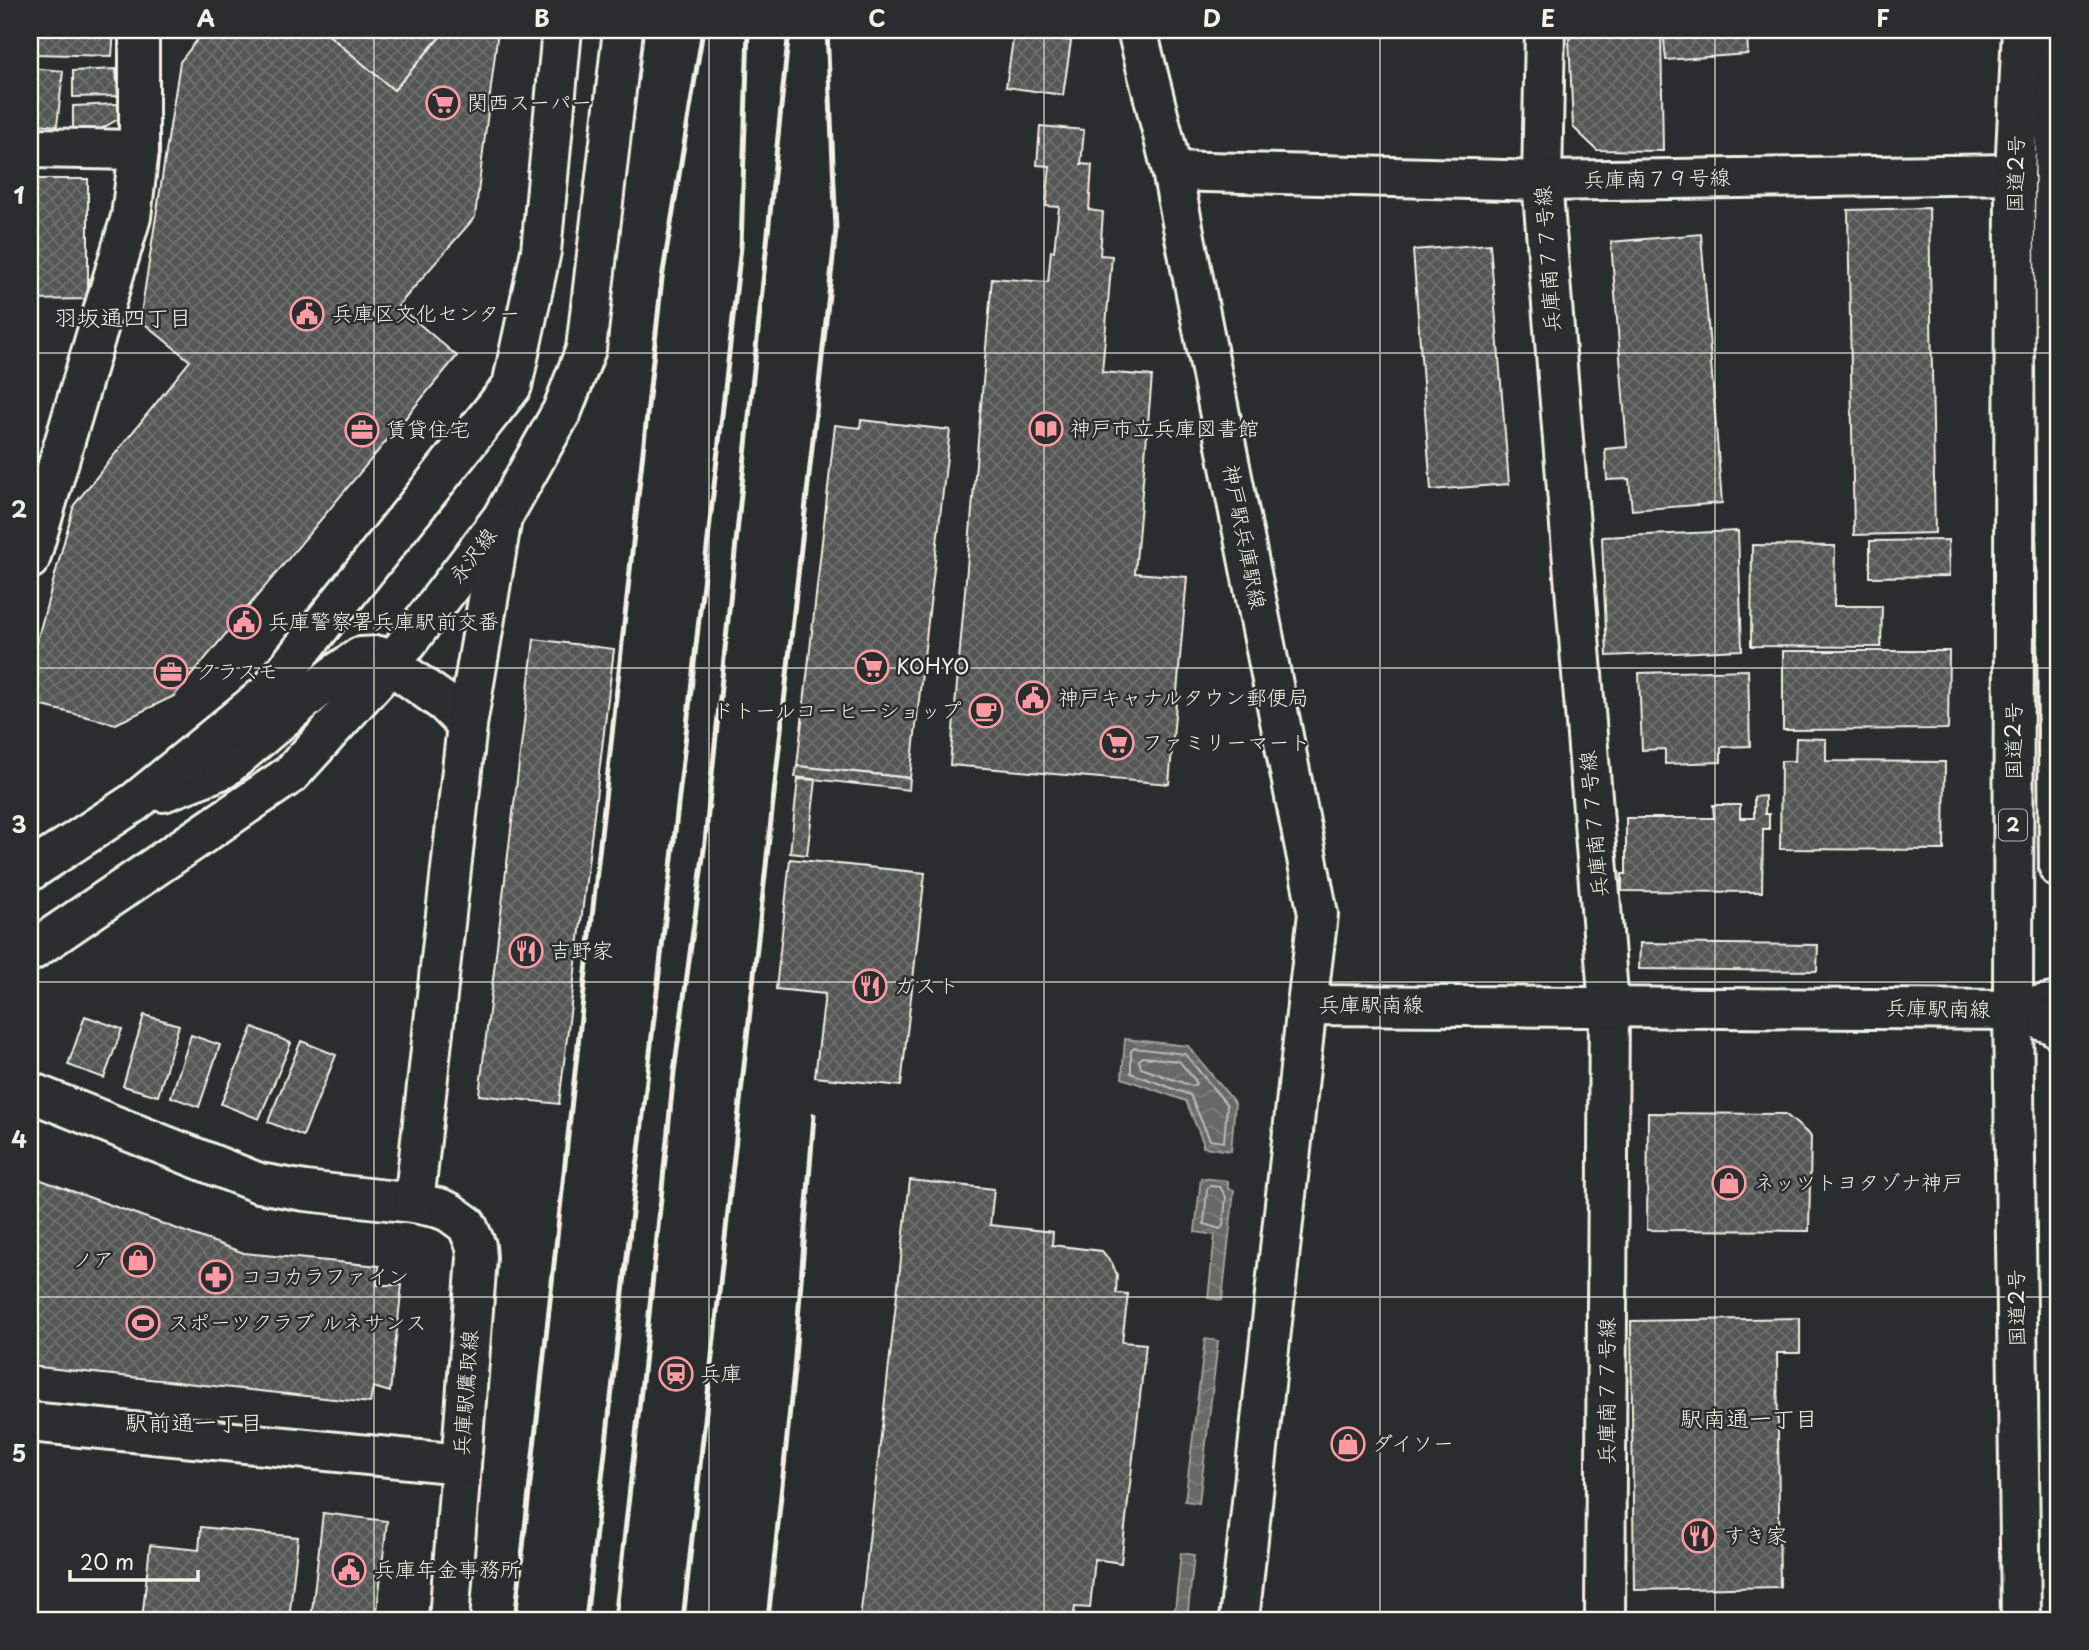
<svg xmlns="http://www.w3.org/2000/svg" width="2089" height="1650" viewBox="0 0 2089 1650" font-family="'Playpen Sans','Klee One',sans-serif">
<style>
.water{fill:url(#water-waves);stroke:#9f9f9a;stroke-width:2}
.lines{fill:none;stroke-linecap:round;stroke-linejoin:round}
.shore{stroke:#bcbab4;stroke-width:2}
.building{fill:url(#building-cross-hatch);stroke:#f4f1e8;stroke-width:2}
.minor-casing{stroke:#f4f1e8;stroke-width:44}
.highway-casing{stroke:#f4f1e8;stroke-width:44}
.minor{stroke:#2a2d2e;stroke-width:38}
.highway{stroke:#2a2d2e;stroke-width:38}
.rail{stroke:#f4f1e8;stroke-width:5}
.grid{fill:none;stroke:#f4f1e8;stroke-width:2;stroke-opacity:0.55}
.labels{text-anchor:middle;stroke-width:5;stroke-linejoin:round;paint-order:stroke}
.shield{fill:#2a2d2e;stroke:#b7b6b0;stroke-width:2}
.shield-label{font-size:19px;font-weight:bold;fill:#f4f1e8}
.poi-label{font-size:21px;fill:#f4f1e8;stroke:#2a2d2e;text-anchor:start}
.street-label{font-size:21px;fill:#f4f1e8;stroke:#2a2d2e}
.neighbourhood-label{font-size:23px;fill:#f4f1e8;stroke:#2a2d2e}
.neatline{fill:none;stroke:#f4f1e8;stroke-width:2.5}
.grid-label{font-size:23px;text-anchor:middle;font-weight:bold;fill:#f4f1e8}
</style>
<defs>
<pattern id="water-waves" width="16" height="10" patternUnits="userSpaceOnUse" patternTransform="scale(1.75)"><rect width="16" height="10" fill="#676866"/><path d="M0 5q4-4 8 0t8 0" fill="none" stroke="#7d7e7c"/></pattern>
<pattern id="building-cross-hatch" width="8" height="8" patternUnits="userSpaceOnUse" patternTransform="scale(1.75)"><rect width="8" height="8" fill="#555756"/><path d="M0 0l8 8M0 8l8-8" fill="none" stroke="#6e706e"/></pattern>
</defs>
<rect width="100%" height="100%" fill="#2a2d2e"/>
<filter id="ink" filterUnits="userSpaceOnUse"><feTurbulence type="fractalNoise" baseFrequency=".0143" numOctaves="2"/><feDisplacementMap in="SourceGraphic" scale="14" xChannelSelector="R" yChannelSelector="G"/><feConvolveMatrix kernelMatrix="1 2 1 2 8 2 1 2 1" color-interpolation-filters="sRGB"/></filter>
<g filter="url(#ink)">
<g class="water">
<path d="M1125,1039L1188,1046L1235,1103L1231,1151L1203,1147V1142L1186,1101L1122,1078Z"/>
<path d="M1201,1178L1228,1181V1189L1234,1190L1222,1300L1208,1298L1215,1235L1195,1232Z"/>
<path d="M1205,1339L1218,1341L1199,1503L1185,1501Z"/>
<path d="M1181,1553L1194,1555L1187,1620H1174Z"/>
</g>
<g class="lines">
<g class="shore">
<path d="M1134,1048L1185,1054L1227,1105L1224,1142L1210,1140L1190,1095L1131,1073V1051Z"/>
<path d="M1143,1057L1179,1061L1195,1080L1196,1084L1192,1086L1141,1068L1139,1060Z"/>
<path d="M1210,1186L1220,1187L1226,1197L1223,1226L1220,1229L1204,1224L1207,1189Z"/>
</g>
</g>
<g class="building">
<path d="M36,30H114L112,56L35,54Z"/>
<path d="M205,30H323L394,90L446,30H498L475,217L398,306L457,356L174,696L116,724L30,703V667L74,505L190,361L140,320L180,62Z"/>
<path d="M323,30H446L394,90Z"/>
<path d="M1018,30H1046L1045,37L1071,41L1063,95L1006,87L1014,33L1018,34Z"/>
<path d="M1661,30L1663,151L1597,150L1573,127L1569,37Z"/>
<path d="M1663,30H1747L1748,54L1666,60Z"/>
<path d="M30,68L63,71L57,126L30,123Z"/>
<path d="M116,69L118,96L73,97V71Z"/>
<path d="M118,104L120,118L99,130L73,131V106Z"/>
<path d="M1040,126L1084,130L1081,164L1092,165L1089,210L1103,212L1100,255L1112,256L1102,372L1152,376L1135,573L1187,577L1169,784L950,765L992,278L1048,282L1051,251H1054L1059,207L1046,206L1050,166L1037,165Z"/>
<path d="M30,179H88V299L30,300Z"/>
<path d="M1929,208L1935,533L1854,535L1848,210Z"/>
<path d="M1701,234L1722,503L1632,510L1629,479L1607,480L1605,449L1627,447L1611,242Z"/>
<path d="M1490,244L1509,484L1431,490L1413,250Z"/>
<path d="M861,420L950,430L910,778L797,766L835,425L860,428Z"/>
<path d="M1738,531L1742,650L1607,656L1602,537Z"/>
<path d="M1948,540L1949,576L1870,577V541Z"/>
<path d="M1752,545L1835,546L1834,606H1882L1881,647L1751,646Z"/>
<path d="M534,639L614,649L559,1104L479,1095Z"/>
<path d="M1783,651H1949L1948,729L1783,730Z"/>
<path d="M1748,670L1750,746L1721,747V762L1665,764V749L1642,750L1639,673Z"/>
<path d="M1796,738L1826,739V761L1945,762L1944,850L1780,849L1781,761H1795Z"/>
<path d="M797,766L910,778L909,790L795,777Z"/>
<path d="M798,779L816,780L807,855L790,853Z"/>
<path d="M1765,796V814H1769V829H1763L1762,892L1622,891V874H1626V818H1714L1713,805H1740V818H1754V797Z"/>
<path d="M790,859L925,873L901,1086L815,1077L825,994L776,989Z"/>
<path d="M1640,943L1818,945L1817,971L1639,969Z"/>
<path d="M144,1015L179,1025L158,1096L123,1086Z"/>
<path d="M85,1016L122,1029L104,1078L68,1065Z"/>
<path d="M253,1027L291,1043L259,1119L221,1104Z"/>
<path d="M191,1035L220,1045L199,1107L171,1097Z"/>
<path d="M301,1041L336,1055L303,1136L268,1122Z"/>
<path d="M1648,1113L1785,1114L1811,1136L1809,1231L1647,1230Z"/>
<path d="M30,1176L244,1253L379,1266L377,1285H402L390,1392L373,1387L370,1403L30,1366Z"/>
<path d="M910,1180L994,1189L990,1225L1053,1232L1052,1245L1102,1251L1112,1263L1117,1275L1116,1293L1128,1294L1122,1342L1146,1344L1121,1563L1095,1559L1090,1608L1075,1607L1073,1620H860Z"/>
<path d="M1800,1318V1353H1777L1780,1587L1634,1590L1631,1321Z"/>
<path d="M323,1513L387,1521L376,1620H311Z"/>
<path d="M201,1527L298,1537L289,1620H142L150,1545L199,1550Z"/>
</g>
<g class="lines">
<defs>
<g id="minor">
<path d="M1137,30L1172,171L1318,914L1307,1005"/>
<path d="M1545,30L1542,181L1609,1006L1605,1620"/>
<path d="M30,148L139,150"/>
<path d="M1172,171L1542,181L2015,174"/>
<path d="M30,559L131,217L139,150V30"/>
<path d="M163,792L223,769L334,675L360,657L379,656L445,703L467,725"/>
<path d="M30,871L135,802L267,694L512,386L541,251L562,30"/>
<path d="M30,952L291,774L391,664L502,518L562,411L586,349L623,30"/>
<path d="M30,1092L259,1183L305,1191L414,1203L439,1208L449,1212L467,1225L476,1246L477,1258L449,1620"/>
<path d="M414,1203L467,725L501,523"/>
<path d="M30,1422L461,1464"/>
<path d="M1239,1620L1307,1005L2013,1010L2059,1002"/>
</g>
<g id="highway">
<path d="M2056,30L2054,235L2059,868"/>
<path d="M2013,1010L2052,1024L2059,1029"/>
<path d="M2021,1620L2013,1010L2015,174L2022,30"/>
</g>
</defs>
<use href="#minor" class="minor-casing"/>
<use href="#highway" class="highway-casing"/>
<use href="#minor" class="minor"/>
<use href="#highway" class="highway"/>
<g class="rail">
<path d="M515,1620L662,278L703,30"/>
<path d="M586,1620L741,247L748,30"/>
<path d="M615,1620L643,1373L674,1072L705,842L789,30"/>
<path d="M683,1620L836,230L827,30"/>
<path d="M768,1620L794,1370L814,1115"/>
</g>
</g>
</g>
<path class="grid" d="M374,30V1620M709,30V1620M1044,30V1620M1380,30V1620M1715,30V1620M30,353H2059M30,668H2059M30,982H2059M30,1297H2059"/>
<defs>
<symbol id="supermarket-ring" viewBox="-11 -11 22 22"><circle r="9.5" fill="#2a2d2e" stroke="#ff9aa2" stroke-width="1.5"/><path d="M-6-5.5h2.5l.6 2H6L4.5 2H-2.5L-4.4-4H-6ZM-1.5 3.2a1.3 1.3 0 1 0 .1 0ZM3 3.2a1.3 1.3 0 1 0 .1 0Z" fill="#ff9aa2"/></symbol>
<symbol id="civic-ring" viewBox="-11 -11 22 22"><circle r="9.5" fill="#2a2d2e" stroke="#ff9aa2" stroke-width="1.5"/><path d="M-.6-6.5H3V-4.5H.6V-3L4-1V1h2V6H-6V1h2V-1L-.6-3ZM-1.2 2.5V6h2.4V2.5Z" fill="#ff9aa2"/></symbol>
<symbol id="library-ring" viewBox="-11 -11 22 22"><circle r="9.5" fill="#2a2d2e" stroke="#ff9aa2" stroke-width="1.5"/><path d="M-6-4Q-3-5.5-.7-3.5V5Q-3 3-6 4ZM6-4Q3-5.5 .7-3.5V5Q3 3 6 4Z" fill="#ff9aa2"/></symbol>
<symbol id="office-ring" viewBox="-11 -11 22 22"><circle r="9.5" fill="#2a2d2e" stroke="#ff9aa2" stroke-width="1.5"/><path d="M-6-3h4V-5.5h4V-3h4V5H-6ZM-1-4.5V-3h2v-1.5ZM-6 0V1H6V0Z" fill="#ff9aa2"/></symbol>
<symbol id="cafe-ring" viewBox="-11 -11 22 22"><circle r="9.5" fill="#2a2d2e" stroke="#ff9aa2" stroke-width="1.5"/><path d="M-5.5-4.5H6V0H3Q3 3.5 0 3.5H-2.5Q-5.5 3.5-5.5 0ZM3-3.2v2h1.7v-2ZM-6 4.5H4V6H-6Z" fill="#ff9aa2"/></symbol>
<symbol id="restaurant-ring" viewBox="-11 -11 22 22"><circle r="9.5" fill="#2a2d2e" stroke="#ff9aa2" stroke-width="1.5"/><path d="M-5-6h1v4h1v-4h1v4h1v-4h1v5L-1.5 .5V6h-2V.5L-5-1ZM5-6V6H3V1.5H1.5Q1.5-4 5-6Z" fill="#ff9aa2"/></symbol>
<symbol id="shop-ring" viewBox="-11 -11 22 22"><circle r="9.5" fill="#2a2d2e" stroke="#ff9aa2" stroke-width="1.5"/><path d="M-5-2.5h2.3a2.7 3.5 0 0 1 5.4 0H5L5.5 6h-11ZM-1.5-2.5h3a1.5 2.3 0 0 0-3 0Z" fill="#ff9aa2"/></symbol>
<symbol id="pharmacy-ring" viewBox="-11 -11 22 22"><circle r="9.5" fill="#2a2d2e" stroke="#ff9aa2" stroke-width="1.5"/><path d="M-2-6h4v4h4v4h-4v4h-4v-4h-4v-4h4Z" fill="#ff9aa2"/></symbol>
<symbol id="stadium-ring" viewBox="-11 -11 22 22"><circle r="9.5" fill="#2a2d2e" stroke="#ff9aa2" stroke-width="1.5"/><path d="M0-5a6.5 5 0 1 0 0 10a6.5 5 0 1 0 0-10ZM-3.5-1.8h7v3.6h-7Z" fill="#ff9aa2"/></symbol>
<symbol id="station-ring" viewBox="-11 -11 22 22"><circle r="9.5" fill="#2a2d2e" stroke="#ff9aa2" stroke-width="1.5"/><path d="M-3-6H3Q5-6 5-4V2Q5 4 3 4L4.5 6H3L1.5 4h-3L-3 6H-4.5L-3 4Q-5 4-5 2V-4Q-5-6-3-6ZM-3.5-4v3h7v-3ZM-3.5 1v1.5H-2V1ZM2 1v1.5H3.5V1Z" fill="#ff9aa2"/></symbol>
</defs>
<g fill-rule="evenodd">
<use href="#supermarket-ring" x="424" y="84" width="38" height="38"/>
<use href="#civic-ring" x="288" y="295" width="38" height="38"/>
<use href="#library-ring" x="1027" y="410" width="38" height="38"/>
<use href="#office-ring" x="343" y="411" width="38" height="38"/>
<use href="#civic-ring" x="225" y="603" width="38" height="38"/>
<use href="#supermarket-ring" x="853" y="648" width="38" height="38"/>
<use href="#office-ring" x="152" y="653" width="38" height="38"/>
<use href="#civic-ring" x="1014" y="679" width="38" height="38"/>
<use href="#cafe-ring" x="967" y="692" width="38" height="38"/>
<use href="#supermarket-ring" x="1098" y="724" width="38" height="38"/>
<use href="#restaurant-ring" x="507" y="932" width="38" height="38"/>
<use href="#restaurant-ring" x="851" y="967" width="38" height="38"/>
<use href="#shop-ring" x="1710" y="1164" width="38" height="38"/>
<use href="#shop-ring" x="119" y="1241" width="38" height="38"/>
<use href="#pharmacy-ring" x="197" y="1258" width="38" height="38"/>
<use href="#stadium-ring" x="124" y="1304" width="38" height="38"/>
<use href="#station-ring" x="657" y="1355" width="38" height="38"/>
<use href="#shop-ring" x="1329" y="1425" width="38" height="38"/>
<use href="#restaurant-ring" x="1680" y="1517" width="38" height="38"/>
<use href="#civic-ring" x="330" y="1551" width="38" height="38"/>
</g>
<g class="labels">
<rect class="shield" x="1999" y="809.5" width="28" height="31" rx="5"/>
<g class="shield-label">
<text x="2013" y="832">2</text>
</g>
<g class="poi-label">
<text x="467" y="110">関西スーパー</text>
<text x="332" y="321">兵庫区文化センター</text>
<text x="1070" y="436">神戸市立兵庫図書館</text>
<text x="386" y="437">賃貸住宅</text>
<text x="268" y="629">兵庫警察署兵庫駅前交番</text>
<text x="896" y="674">KOHYO</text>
<text x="196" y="679">クラスモ</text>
<text x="1058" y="705">神戸キャナルタウン郵便局</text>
<text x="962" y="718" text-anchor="end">ドトールコーヒーショップ</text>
<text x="1142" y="750">ファミリーマート</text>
<text x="550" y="958">吉野家</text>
<text x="894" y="993">ガスト</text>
<text x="1754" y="1190">ネッツトヨタゾナ神戸</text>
<text x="114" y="1267" text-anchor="end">ノア</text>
<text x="241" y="1284">ココカラファイン</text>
<text x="168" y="1330">スポーツクラブ ルネサンス</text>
<text x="700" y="1381">兵庫</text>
<text x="1372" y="1451">ダイソー</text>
<text x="1724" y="1543">すき家</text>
<text x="374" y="1577">兵庫年金事務所</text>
</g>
<g class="street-label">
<text transform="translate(2016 174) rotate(-89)" y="7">国道2号</text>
<text transform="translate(1657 179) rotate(-1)" y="7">兵庫南７９号線</text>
<text transform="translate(1548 259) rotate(-94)" y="7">兵庫南７７号線</text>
<text transform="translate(1244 537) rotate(79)" y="7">神戸駅兵庫駅線</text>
<text transform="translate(473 556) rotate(-53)" y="7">永沢線</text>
<text transform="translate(2014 741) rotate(-90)" y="7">国道2号</text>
<text transform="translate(1594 824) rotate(-95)" y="7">兵庫南７７号線</text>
<text x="1371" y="1012">兵庫駅南線</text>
<text transform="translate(1938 1009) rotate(1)" y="7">兵庫駅南線</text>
<text transform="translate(2017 1308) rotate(-91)" y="7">国道2号</text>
<text transform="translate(1607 1391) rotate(-90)" y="7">兵庫南７７号線</text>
<text transform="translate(466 1393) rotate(-86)" y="7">兵庫駅鷹取線</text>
</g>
<g class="neighbourhood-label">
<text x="123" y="326">羽坂通四丁目</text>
<text x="1749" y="1427">駅南通一丁目</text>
<text x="194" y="1431">駅前通一丁目</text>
</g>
</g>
<rect width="2089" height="1650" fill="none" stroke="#2a2d2e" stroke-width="77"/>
<path d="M70 1570v10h128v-10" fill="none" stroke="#f4f1e8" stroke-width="3.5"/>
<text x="80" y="1570" font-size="21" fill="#f4f1e8" stroke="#2a2d2e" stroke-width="5" paint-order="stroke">20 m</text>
<rect x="38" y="38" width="2012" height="1574" class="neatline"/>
<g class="grid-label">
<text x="206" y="27">A</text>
<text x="542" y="27">B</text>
<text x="877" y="27">C</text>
<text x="1212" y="27">D</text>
<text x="1548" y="27">E</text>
<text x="1883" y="27">F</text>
<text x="19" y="204">1</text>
<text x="19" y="518">2</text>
<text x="19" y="833">3</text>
<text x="19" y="1148">4</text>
<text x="19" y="1462">5</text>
</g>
</svg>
